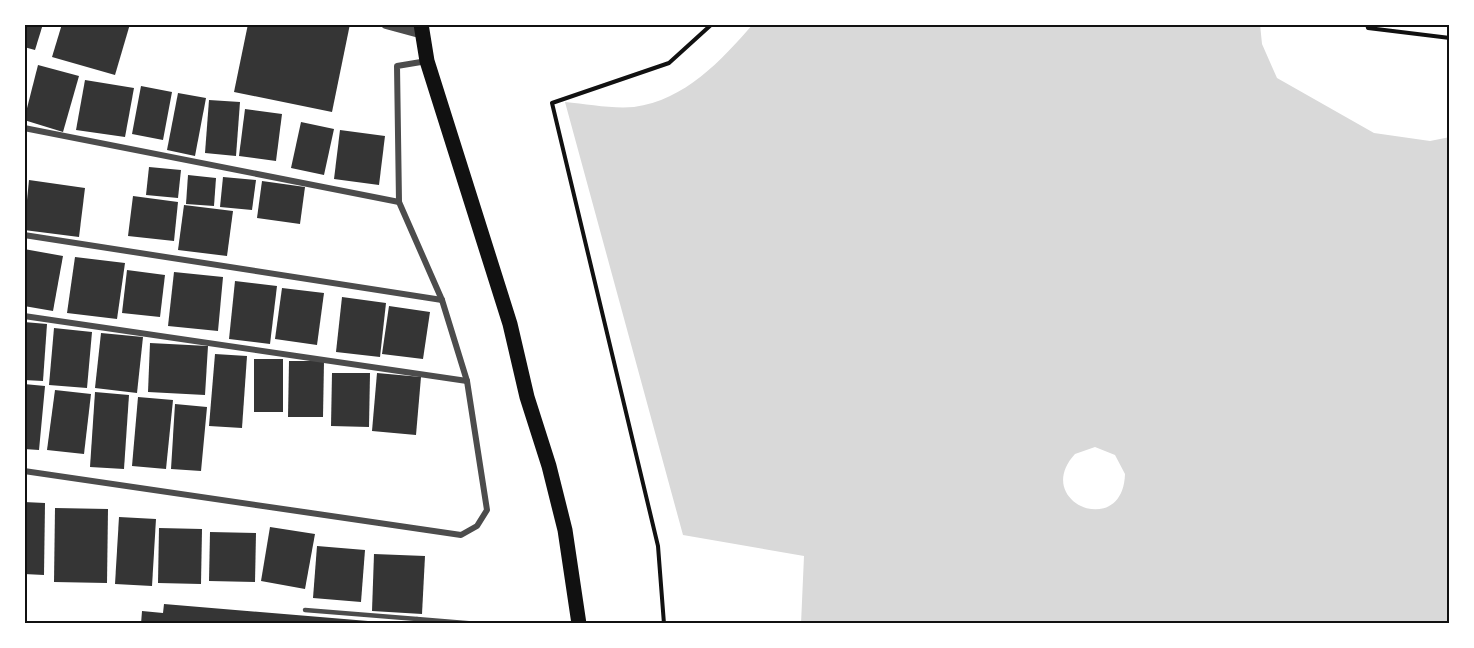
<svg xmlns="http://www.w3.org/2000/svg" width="1474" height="648" viewBox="0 0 1474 648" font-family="'Fira Sans Condensed',sans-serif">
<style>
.water{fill:#d9d9d9;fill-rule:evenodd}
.building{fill:#353535}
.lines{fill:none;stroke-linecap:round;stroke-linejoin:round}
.path{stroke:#111;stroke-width:4}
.service{stroke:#4c4c4c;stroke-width:4.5}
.minor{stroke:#4c4c4c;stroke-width:6}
.tertiary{stroke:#4c4c4c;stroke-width:10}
.primary{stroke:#111;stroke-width:15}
.neatline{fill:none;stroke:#111;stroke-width:2}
</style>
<rect width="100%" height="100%" fill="#fff"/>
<path class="water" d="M753,24H1260L1262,44L1277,78L1374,133L1430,141L1450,137V624H801L804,556L683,535L565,102C587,104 612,109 634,107C685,100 721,61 753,24ZM1095,447L1115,455L1125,474C1123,540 1031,502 1075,454Z"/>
<g class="building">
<path d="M24,24H43L35,50L24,47Z"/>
<path d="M62,24H130L115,75L52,57Z"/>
<path d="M248,24H350L332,112L234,92Z"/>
<path d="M38,65L79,76L63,132L24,120Z"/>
<path d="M85,80L134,88L125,137L76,130Z"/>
<path d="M141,86L172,92L163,140L132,134Z"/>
<path d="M178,93L206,98L195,156L167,150Z"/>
<path d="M209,100L240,102L236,156L205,153Z"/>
<path d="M245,109L282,114L276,161L239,156Z"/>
<path d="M301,122L334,129L324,175L291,168Z"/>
<path d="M340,130L385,136L379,185L334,179Z"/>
<path d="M149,167L181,170L178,198L146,195Z"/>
<path d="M188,175L216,178L214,206L186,204Z"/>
<path d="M223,177L256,180L252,210L220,207Z"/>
<path d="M29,180L85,188L79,237L24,230Z"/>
<path d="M262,181L305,187L300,224L257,218Z"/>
<path d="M133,196L178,202L174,241L128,236Z"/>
<path d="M184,205L233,211L227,256L178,250Z"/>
<path d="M24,249L63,256L53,311L24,306Z"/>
<path d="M75,257L125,263L117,319L67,313Z"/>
<path d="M127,270L165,275L160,317L122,313Z"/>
<path d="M174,272L223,277L218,331L168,326Z"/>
<path d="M235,281L277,286L270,344L229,339Z"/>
<path d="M282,288L324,293L317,345L275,339Z"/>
<path d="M342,297L386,303L380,357L336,352Z"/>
<path d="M389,306L430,312L423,359L382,354Z"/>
<path d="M24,322L47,324L43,381L24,380Z"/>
<path d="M54,328L92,332L87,388L49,385Z"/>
<path d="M101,333L143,337L137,393L95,388Z"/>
<path d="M150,343L208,346L205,395L148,392Z"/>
<path d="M215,354L247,356L242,428L209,426Z"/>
<rect x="254" y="359" width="29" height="53"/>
<path d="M289,361H324L323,417H288Z"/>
<path d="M332,373H370L369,427L331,426Z"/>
<path d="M377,373L421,377L416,435L372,431Z"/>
<path d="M24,384L45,386L39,450L24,449Z"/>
<path d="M55,390L91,394L84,454L47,450Z"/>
<path d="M95,392L129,395L124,469L90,467Z"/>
<path d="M138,397L173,400L166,469L132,466Z"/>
<path d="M175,404L207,407L201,471L171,469Z"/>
<path d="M24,502L45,503L44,575L24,574Z"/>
<path d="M55,508L108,509L107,583L54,582Z"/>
<path d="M119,517L156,519L152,586L115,584Z"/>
<path d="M270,527L315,534L305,589L261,581Z"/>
<path d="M159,528L202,529L201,584L158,583Z"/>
<path d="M210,532L256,533L255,582L209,581Z"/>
<path d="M317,546L365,550L361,602L313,598Z"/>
<path d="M374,554L425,556L422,614L372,611Z"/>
<path d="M164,604L380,622V624H141L142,611L163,613Z"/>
</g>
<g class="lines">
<g class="path">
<path d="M1367,24L1368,28L1450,38"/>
<path d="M664,624L658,546L552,103L669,63L712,24"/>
</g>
<g class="service">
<path d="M305,610L417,619L416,624"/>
<path d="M417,619L478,624"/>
</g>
<g class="minor">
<path d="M24,128L399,202"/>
<path d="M24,235L442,300"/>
<path d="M24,316L467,381"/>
<path d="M24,471L461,535L477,526L487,510L467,381L442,300L399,202L397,66L427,61"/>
</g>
<path class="tertiary" d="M386,24L423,34"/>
<path class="primary" d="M421,24L427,61L510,324L527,397L549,466L565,530L579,624"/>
</g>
<rect width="1474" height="648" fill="none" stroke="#ffffff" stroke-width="51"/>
<rect x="26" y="26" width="1422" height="596" class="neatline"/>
</svg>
